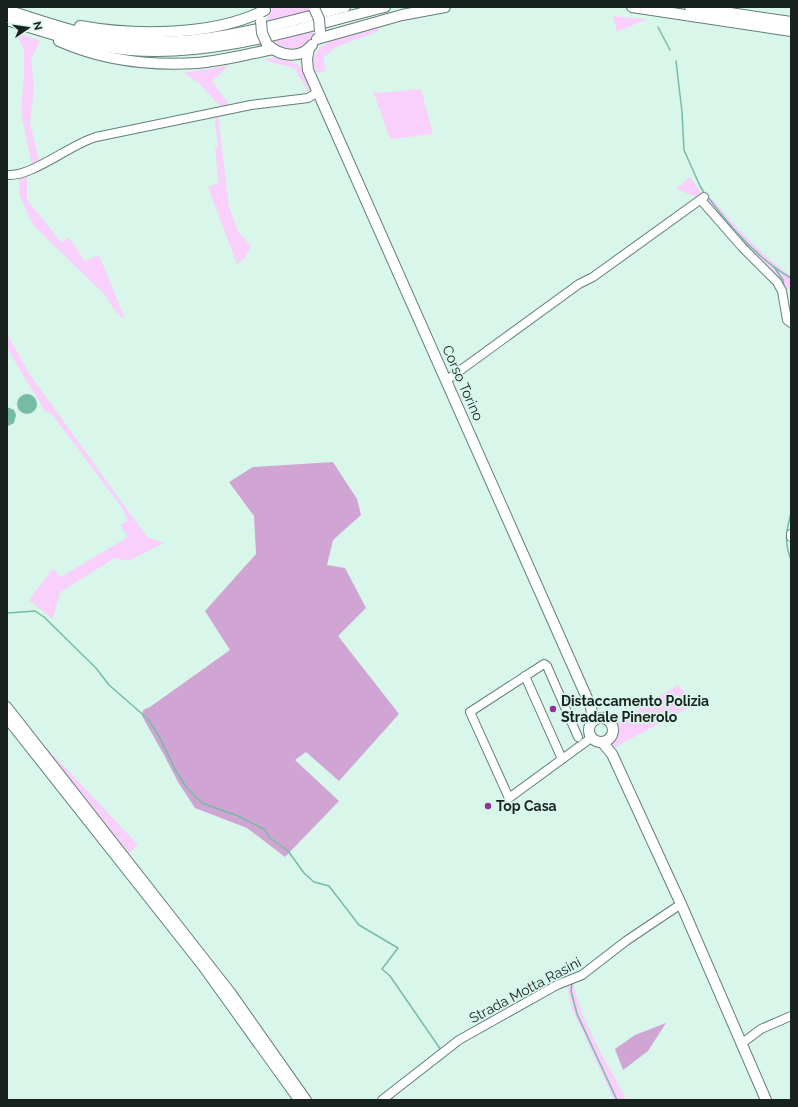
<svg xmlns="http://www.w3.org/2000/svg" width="798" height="1107" viewBox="0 0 798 1107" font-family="Raleway,sans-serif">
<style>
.green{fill:#f9cffc}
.forest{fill:#d0a5d3}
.water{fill:#76bca4}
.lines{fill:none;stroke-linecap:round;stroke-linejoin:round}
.stream{stroke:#76bca4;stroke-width:1.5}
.minor-casing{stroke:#647f75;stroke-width:10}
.major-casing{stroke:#647f75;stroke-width:12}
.highway-casing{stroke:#647f75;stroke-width:13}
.minor{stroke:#fff;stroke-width:8}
.major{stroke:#fff;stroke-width:10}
.highway{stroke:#fff;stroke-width:11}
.major-bridge-casing{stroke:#647f75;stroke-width:12;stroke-linecap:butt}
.major-bridge{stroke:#fff;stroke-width:10}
.poi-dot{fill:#903098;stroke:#d8f6ea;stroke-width:1.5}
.labels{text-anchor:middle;stroke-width:3.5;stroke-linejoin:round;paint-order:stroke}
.street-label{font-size:14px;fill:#18221e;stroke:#d8f6ea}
.poi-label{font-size:14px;font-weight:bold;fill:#18221e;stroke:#d8f6ea;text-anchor:start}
</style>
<rect width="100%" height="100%" fill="#d8f6ea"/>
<g class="green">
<path d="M274,7H308L311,11L267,21L269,14Z"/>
<path d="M613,16L647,19L617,32Z"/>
<path d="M378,26L379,31L336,47L323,58L326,71L317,73L312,61L318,49L333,39Z"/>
<path d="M315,29C312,53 285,54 271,39Z"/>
<path d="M15,32L40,41L31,60L34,87L30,123L39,161L32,165L21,113L24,75V49Z"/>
<path d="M274,57C304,66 301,61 313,92L308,94L307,89L294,68L264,60Z"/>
<path d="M229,65L212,81L229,105L222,108L199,83L184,73Z"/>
<path d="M421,89L433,134L390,139L373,91L378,93Z"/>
<path d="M218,115L229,207L238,232L251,246L245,258L237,264L208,187L219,183L215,149L218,147L215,121Z"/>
<path d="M37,168L27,177V200L61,242L69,238L85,261L99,255L125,319L117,314L105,295L33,225L20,196L19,176Z"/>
<path d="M690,177L702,194L697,197L676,189Z"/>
<path d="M711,198C736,227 760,254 791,276V292L779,282L705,201Z"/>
<path d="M7,334L30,375L147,537L164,543L128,561L115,558L60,592L53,619L29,600L53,568L61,577L128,537L120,525L128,520L121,506L51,413L45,411L7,348Z"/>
<path d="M678,685L696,704L613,748C613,739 617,733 615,724Z"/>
<path d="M29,729L138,845L128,854Z"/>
<path d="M573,983C583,1028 607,1060 626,1100H614L572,1009L567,987Z"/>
</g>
<g class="forest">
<path d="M333,462L357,499L361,515L333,540L327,565L345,568L366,608L338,636L399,714L339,781L306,752L295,760L339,801L285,857L247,828L195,808L178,782L164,755L142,716L143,710L150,707L230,650L205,611L256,554L254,516L229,482L253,467Z"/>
<path d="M666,1023L648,1051L623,1070L615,1049L635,1035Z"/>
</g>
<g class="water">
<circle cx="27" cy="404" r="10"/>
<path d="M7,407L14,410L16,415L14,423L8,426Z"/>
</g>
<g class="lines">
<g class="stream">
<path d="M658,27L670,50"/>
<path d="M676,61L682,112L684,150L700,186L705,194"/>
<path d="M708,197C730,227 758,259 791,278"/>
<path d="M774,267L783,280L784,287"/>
<path d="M790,326L791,330"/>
<path d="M791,513C786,532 784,541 791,560"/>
<path d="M7,613L35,611L44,617L96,668L109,685L148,719L160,738L176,771L187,788L202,803L238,816L264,829L270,838L288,851L304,873L314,882L329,886L359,925L398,948L382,969L390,976L441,1050"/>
<path d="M572,983L571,991L577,1014L617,1100"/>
<path d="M440,1060L444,1057"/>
<path d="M390,1100L397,1093"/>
</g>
<defs>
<g id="minor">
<path d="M7,175C32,177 69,145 96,137L251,105L308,98L318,92"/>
<path d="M701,200L742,247L777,282L782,291L787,320L791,323"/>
<path d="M447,380L579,284L593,277L704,197"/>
<path d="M791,534V537"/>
<path d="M525,676L562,759"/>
<path d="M7,706L231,992L307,1100"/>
<path d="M578,737L547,666L544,664L470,712L509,798L591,738"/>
<path d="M741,1044L761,1029L791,1016"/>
<path d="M382,1100L459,1040L557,985L582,975L626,941L681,904"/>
</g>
<g id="major">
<path d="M632,7L791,31"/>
<path d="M690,7L791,22"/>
<path d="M7,10C35,19 63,29 91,35C182,54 258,29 345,7"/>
<path d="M7,20C47,33 88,46 130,50C217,57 302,27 385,7"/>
<path d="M80,26C135,36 215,36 265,10"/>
<path d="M317,39L402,15L445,7"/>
<path d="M59,41C102,60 151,66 197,63C223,61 248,54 273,49"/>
<path d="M268,45C281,57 301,59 312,45"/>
<path d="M309,48L307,59L308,70L591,707L593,721"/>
<circle cx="601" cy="730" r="12"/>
<path d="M602,742L612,754L681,904L766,1100"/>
</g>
<path id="highway" d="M7,717L203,965L300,1100"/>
</defs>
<use href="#minor" class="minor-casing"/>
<use href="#major" class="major-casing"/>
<use href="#highway" class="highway-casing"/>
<use href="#minor" class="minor"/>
<use href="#major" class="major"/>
<use href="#highway" class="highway"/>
<defs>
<g id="major-bridge">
<path d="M314,8L319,19L320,31"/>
<path d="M261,21L262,33L267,44"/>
</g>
</defs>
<use href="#major-bridge" class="major-bridge-casing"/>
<use href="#major-bridge" class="major-bridge"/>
</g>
<g class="poi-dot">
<circle cx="553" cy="709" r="4"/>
<circle cx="488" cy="806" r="4"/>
</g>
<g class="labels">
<g class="street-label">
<text transform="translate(463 383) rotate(66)" y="5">Corso Torino</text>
<text transform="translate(525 990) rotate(-28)" y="5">Strada Motta Rasini</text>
</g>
<g class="poi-label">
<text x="561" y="706">Distaccamento Polizia<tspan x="561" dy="16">Stradale Pinerolo</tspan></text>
<text x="496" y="811">Top Casa</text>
</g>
</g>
<rect width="798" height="1107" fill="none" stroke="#18221e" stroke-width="16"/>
<g transform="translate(28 28) rotate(77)" stroke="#d8f6ea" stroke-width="3" paint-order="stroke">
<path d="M0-3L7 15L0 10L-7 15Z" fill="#18221e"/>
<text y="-6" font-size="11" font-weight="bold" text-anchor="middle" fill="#18221e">N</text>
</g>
</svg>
